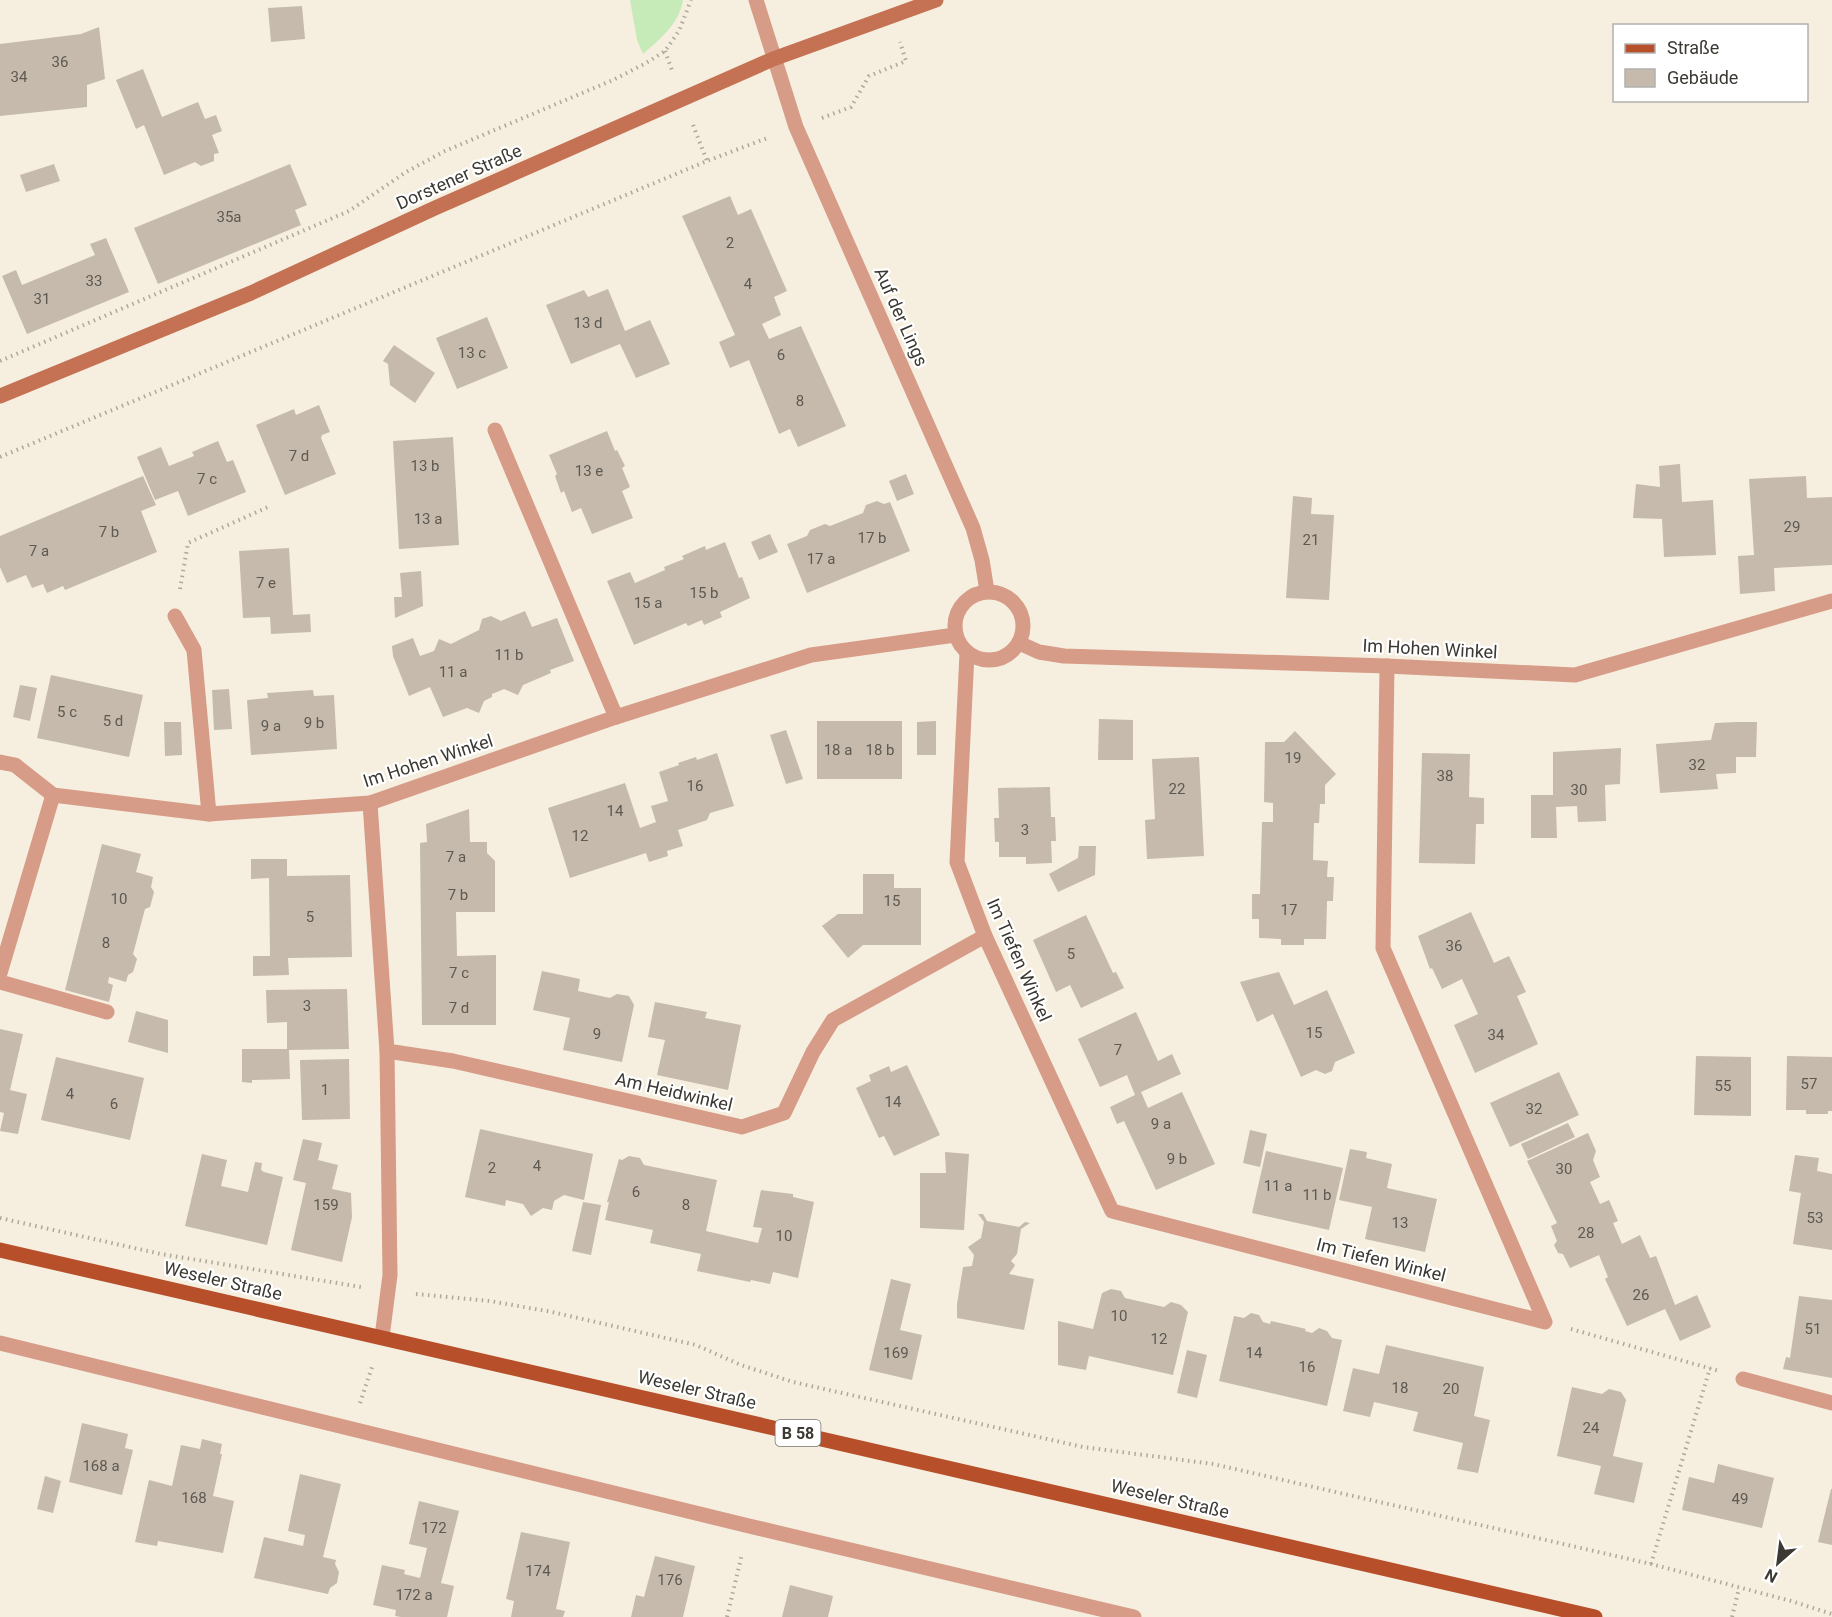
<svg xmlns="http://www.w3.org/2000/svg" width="1832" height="1617" viewBox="0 0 1832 1617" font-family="Roboto,sans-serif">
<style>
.green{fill:#c7eab9}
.building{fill:#c5baac}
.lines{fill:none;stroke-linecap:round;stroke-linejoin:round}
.path{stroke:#aea89c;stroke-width:4;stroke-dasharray:1.5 4.5;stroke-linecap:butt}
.minor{stroke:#d69c88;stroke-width:15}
.secondary{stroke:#c57154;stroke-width:15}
.primary{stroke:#b74f2b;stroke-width:15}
.labels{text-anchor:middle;stroke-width:4.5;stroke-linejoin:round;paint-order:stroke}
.number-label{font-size:15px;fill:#5e5951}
.shield{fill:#fff;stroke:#767470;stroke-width:1.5}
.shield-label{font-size:16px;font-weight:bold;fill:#3c3933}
.street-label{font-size:18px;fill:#3c3933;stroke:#fff}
</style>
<rect width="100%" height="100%" fill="#f6efdf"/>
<path class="green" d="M630,0H683C679,24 661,38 643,54L637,40Z"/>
<g class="building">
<path d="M302,6L305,39L271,42L268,8Z"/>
<path d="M99,27L105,79L87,85V107L0,116V44L81,34Z"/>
<path d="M143,69L162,117L198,102L205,119L216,115L222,131L212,135L219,153L214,154V161L201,166L195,162L164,175L144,125L136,129L116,80Z"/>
<path d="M54,164L60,181L26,192L20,175Z"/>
<path d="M290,164L307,205L295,210L301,225L158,284L134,228Z"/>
<path d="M730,196L738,215L751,209L787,291L774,297L781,315L762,324L769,339L801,326L846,426L798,447L790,429L779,434L749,360L730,368L719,342L735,335L682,216Z"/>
<path d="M106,238L129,292L27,334L2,276L16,270L22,285L95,255L90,244Z"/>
<path d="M608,289L625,331L650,320L670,364L636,378L620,344L571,364L546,305L584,290L588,297Z"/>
<path d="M487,317L508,368L457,389L436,338Z"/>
<path d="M394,345L435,373L415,403L390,385L388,364L383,361Z"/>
<path d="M319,405L330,432L322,435L321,438L336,474L285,495L256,425L294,409L296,415Z"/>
<path d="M607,431L615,451L617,450L625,466L622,468L630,487L622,491L633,518L592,534L581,508L572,512L564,491L561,493L555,476L557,474L549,455Z"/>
<path d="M453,437L459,545L399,549L393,441Z"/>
<path d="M218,441L227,462L233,460L246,492L188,516L178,491L155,500L137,457L161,447L169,466L194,456L192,452Z"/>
<path d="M1680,464L1682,502L1713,500L1716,555L1664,557L1662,519L1633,518L1636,484L1660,487L1659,466Z"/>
<path d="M906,474L914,494L897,501L889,481Z"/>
<path d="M143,476L156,505L141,511L157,552L65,590L63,586L47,593L43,584L32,588L26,575L7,583L0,567V536Z"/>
<path d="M1806,476L1807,498L1832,497V565L1774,568L1775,591L1740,594L1738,556L1754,555L1749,479Z"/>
<path d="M1293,496L1312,498L1311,514L1334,515L1329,600L1286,598Z"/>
<path d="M877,501L884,504L890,502L910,551L807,593L787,544L807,536L810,530L825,524L830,526L863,513L866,505Z"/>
<path d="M770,534L778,552L759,560L751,542Z"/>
<path d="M725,542L739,578L742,577L750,598L720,612L722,617L704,625L702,620L688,626L686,623L634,645L607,581L630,572L635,583L665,570L664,567L684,559L682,556L705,546L706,550Z"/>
<path d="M289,548L293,615L310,614L311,632L271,634L270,617L243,618L239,551Z"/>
<path d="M421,571L423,606L395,618L394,597H402L400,573Z"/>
<path d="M525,611L532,627L557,618L574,661L550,670L551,673L523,685L518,695L504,689L492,694V697L484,701L479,713L467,708L443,717L430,687L409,696L393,656L392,646L413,638L420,656L434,651L439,639L451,644L479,630L482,619L491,616L501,621Z"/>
<path d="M51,675L143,695L129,757L37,738Z"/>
<path d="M20,685L37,688L30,721L13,717Z"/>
<path d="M229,689L232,729L214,730L212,690Z"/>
<path d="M313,690L314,696L334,695L337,749L251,755L247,700L268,698L267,693Z"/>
<path d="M1099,719L1133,720V760H1098Z"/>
<rect x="817" y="721" width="85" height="58"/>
<path d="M936,721V755H917V722Z"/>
<path d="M164,722H181L182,755L165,756Z"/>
<path d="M1737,722H1757L1756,757H1736V773L1716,774L1718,789L1660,793L1656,744L1711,740L1715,723Z"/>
<path d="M786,730L803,779L786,784L770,735Z"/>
<path d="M1295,731L1336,774L1325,785V804H1320L1319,823H1314L1313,860L1328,861L1327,877H1334L1333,901H1327L1326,939H1304V945H1281V939L1259,938V919H1252V894H1260L1262,822H1273V803L1264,802L1265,742H1284Z"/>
<path d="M1621,748L1620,784L1605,785L1606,821L1578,822L1577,806L1556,807L1557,838H1531V795H1553V752Z"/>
<path d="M717,753L734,806L710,813L707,820L678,830L683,846L667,851L668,856L649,862L646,853L570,878L548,808L625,783L640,828L656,822L651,806L668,801L659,772L679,765L678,763L696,757L697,760Z"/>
<path d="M1422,753L1470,754L1469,797L1484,798V824H1476L1475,864L1419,863Z"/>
<path d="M1199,757L1204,856L1147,859L1145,820L1155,819L1152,759Z"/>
<path d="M1050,787L1051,817H1055L1056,841H1051L1052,863L1026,864V857H999V842H995L994,818H999L998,788Z"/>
<path d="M469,809L470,842H487V853L495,861V912H456L457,956L496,955V1025H422L420,843L427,842L426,824Z"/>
<path d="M102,844L141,854L136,872L153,877L151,887L154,892L150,907L145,909L133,954L137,959L133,972L128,975L126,982L109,977L108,983L113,985L109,1002L65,990Z"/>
<path d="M1079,846H1096L1095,875L1058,892L1049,874L1078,858Z"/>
<path d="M251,859H287V876L350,875L352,957L288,958L289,975L253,976V956H270L269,878L251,879Z"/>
<path d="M863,874H894V888H921V945H863L848,958L822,926L838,914H863Z"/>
<path d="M1471,912L1494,963L1509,956L1526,992L1517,996L1538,1044L1475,1073L1454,1025L1478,1014L1462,979L1442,989L1432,968L1430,969L1418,936Z"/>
<path d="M1086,915L1113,973L1116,972L1124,988L1081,1008L1070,985L1056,992L1033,940Z"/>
<path d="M542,971L580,979L578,991L610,998L617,994L629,996L634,1005L622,1062L563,1050L570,1018L533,1010Z"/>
<path d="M1279,972L1294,1005L1327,990L1355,1053L1335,1062L1332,1071L1325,1074L1316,1070L1301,1077L1273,1014L1257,1022L1240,982Z"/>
<path d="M347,989L349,1049L289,1050L290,1079L252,1080V1083L242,1082V1049H287V1022L267,1023L266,990Z"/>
<path d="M655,1002L707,1012L705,1018L741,1025L728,1090L657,1075L665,1040L648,1037Z"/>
<path d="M136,1011L168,1020V1053L128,1042Z"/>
<path d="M1136,1012L1158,1061L1172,1054L1181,1074L1141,1092L1148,1108L1182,1092L1215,1164L1156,1190L1124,1121L1117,1124L1110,1107L1135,1095L1127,1075L1100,1087L1078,1039Z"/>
<path d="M0,1029L23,1034L10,1090L27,1094L18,1134L0,1131L4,1113L0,1112Z"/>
<path d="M1696,1056L1751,1057V1116L1694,1115Z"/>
<path d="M1787,1056L1832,1057V1111H1828V1114H1806V1110H1786Z"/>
<path d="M56,1057L144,1078L130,1140L41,1120Z"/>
<path d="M349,1059L350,1119L302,1120L300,1060Z"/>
<path d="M907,1065L940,1135L894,1156L884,1136L879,1138L856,1088L871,1081L869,1075L889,1066L891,1072Z"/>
<path d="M1559,1072L1579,1115L1510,1147L1490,1103Z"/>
<path d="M1568,1123L1575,1137L1528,1159L1521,1144Z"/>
<path d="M480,1129L593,1154L584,1200L564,1195L554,1201L552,1210L543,1208L531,1216L523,1204L506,1200L505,1206L465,1197Z"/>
<path d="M1250,1130L1267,1134L1260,1167L1243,1163Z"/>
<path d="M1588,1133L1596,1151L1593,1160L1600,1177L1590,1182L1600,1204L1609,1200L1618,1221L1613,1223L1622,1244L1640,1235L1650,1258L1656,1256L1675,1305L1697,1295L1711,1327L1680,1341L1665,1309L1627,1326L1605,1279L1608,1277L1599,1255L1570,1268L1563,1254L1558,1253L1554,1245L1557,1241L1551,1226L1557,1223L1527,1161Z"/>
<path d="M303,1139L322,1143L318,1160L338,1165L332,1189L351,1193L352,1217L342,1262L291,1250L306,1183L293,1180Z"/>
<path d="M1350,1149L1367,1152L1366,1158L1392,1164L1387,1188L1437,1199L1425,1252L1365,1239L1372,1207L1339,1200Z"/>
<path d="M1266,1151L1343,1168L1329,1230L1252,1213Z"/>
<path d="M945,1152L969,1154L964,1230L920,1228V1173H946Z"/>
<path d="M202,1154L227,1160L221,1186L248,1192L255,1162L262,1163L261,1170L264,1172L283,1177L267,1245L185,1226Z"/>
<path d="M1795,1155L1819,1158L1817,1171L1832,1174V1250L1793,1244L1801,1193L1789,1191Z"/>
<path d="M629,1156L640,1158L644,1165L717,1180L706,1231L758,1243L762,1228L753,1227L761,1190L793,1194V1197L814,1202L798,1278L773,1272L770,1284L751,1280L750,1282L697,1271L701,1254L650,1243L653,1230L605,1220L609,1202H607L619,1159L622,1160Z"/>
<path d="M583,1202L601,1205L591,1255L572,1251Z"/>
<path d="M978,1214H983L987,1221L1019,1227L1025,1222L1030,1223L1021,1229L1017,1254L1011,1261L1015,1265L1014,1267L1009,1274L1034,1279L1024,1330L957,1318V1304L963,1267L972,1266L974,1255L968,1247L981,1238L984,1222Z"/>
<path d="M891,1279L911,1284L900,1330L922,1335L912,1380L869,1370Z"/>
<path d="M1111,1289L1121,1291L1125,1298L1164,1307L1171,1302L1181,1305L1188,1312L1173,1375L1089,1356L1086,1370L1058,1365V1321L1093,1329L1102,1293Z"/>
<path d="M1799,1296L1832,1300V1378L1783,1369L1786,1357L1790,1358Z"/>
<path d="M1251,1313L1259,1315L1263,1322L1270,1324L1271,1321L1289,1325L1306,1329L1305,1331L1312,1333L1319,1328L1327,1331L1332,1338L1342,1340L1327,1406L1219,1381L1234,1316L1244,1318Z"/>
<path d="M1386,1345L1484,1367L1474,1416L1490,1420L1478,1473L1457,1469L1463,1443L1413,1431L1418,1412L1374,1402L1370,1417L1343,1411L1353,1368L1379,1374Z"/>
<path d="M1187,1350L1207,1355L1197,1398L1177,1393Z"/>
<path d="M1572,1387L1602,1394L1609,1389L1621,1392L1626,1400L1613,1456L1643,1463L1634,1503L1594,1494L1601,1466L1557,1456Z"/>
<path d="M82,1423L128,1434L125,1448L133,1450L122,1495L69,1482Z"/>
<path d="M202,1439L222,1444L220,1454H222L213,1496L234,1501L223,1553L158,1541L157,1546L135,1542L149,1480L172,1486L181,1445L200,1449Z"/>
<path d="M1718,1464L1774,1478L1762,1528L1682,1510L1689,1477L1714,1483Z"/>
<path d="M300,1474L341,1484L323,1557L336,1560L335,1564L339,1572L337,1583L330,1588L328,1594L254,1578L264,1537L303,1546L305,1535L288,1531Z"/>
<path d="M45,1476L61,1481L53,1513L37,1509Z"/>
<path d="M1831,1489H1832V1545L1818,1542Z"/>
<path d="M419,1501L459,1511L441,1583L454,1586L447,1617H401L395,1616L396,1610L373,1605L382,1565L405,1570L404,1574L420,1578L427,1548L409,1544Z"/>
<path d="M521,1532L570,1542L556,1609L565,1611L563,1617H511L514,1601L506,1599Z"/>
<path d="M655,1556L695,1566L683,1617H631L636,1595L644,1597Z"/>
<path d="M790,1585L833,1596L828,1617H782Z"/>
</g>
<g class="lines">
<g class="path">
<path d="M665,51L673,73"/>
<path d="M822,118L851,107L869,76L906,61L900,42"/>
<path d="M693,125L707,161"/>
<path d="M0,361L349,211L406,172L445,151L613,80L646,63L665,51L679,31L691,0"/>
<path d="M0,457L707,161L770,137"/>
<path d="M180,589L188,543L268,507"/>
<path d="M0,1218L161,1254L361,1287"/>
<path d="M416,1294L490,1301L552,1312L696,1345L741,1365L793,1382L1083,1447L1213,1464L1651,1564L1791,1601L1832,1614"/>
<path d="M1571,1329L1719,1371"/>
<path d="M360,1403L373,1364"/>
<path d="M1651,1564L1710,1368"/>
<path d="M727,1617L742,1554"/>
<path d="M1732,1617L1739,1588"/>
</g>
<g class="minor">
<path d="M756,0L796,127L973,528L982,560L987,591"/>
<path d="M495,430L616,717"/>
<circle cx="989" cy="626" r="34"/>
<path d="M175,616L194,650L209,814"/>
<path d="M1019,643L1039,652L1064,656L1387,666L1575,675L1832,601"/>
<path d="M967,653L957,862L985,936L1112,1211L1545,1322L1383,948L1387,666"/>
<path d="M0,762L15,765L53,795L209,814L370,803L616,717L811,655L955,635"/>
<path d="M370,803L387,1051L390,1275L382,1337"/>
<path d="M0,973L53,795"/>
<path d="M0,982L107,1012"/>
<path d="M387,1051L453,1061L742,1127L784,1113L813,1052L833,1020L985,936"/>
<path d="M0,1343L749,1526L1134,1617"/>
<path d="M1743,1379L1832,1403"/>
</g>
<path class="secondary" d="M0,396L251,293L435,208L773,59L936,0"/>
<path class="primary" d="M0,1250L1595,1617"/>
</g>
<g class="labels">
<g class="number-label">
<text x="60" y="67">36</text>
<text x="19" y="82">34</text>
<text x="229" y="222">35a</text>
<text x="730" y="248">2</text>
<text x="94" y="286">33</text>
<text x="748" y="289">4</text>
<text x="42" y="304">31</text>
<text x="588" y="328">13 d</text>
<text x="472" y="358">13 c</text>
<text x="781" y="360">6</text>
<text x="800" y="406">8</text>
<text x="299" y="461">7 d</text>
<text x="425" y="471">13 b</text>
<text x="589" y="476">13 e</text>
<text x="207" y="484">7 c</text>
<text x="428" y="524">13 a</text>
<text x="1792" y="532">29</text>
<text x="109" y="537">7 b</text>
<text x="872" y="543">17 b</text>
<text x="1311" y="545">21</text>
<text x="39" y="556">7 a</text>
<text x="821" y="564">17 a</text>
<text x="266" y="588">7 e</text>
<text x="704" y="598">15 b</text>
<text x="648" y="608">15 a</text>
<text x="509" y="660">11 b</text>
<text x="453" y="677">11 a</text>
<text x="67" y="717">5 c</text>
<text x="113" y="726">5 d</text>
<text x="314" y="728">9 b</text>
<text x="271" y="731">9 a</text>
<text x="838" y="755">18 a</text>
<text x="880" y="755">18 b</text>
<text x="1293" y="763">19</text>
<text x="1697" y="770">32</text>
<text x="1445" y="781">38</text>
<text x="695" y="791">16</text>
<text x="1177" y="794">22</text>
<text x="1579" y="795">30</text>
<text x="615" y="816">14</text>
<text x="1025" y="835">3</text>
<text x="580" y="841">12</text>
<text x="456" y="862">7 a</text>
<text x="458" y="900">7 b</text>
<text x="119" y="904">10</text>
<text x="892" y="906">15</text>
<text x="1289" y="915">17</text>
<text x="310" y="922">5</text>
<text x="106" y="948">8</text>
<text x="1454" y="951">36</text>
<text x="1071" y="959">5</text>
<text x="459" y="978">7 c</text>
<text x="307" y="1011">3</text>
<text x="459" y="1013">7 d</text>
<text x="1314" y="1038">15</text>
<text x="597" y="1039">9</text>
<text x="1496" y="1040">34</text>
<text x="1118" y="1055">7</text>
<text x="1809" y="1089">57</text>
<text x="1723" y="1091">55</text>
<text x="325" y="1095">1</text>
<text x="70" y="1099">4</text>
<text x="893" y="1107">14</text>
<text x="114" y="1109">6</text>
<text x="1534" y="1114">32</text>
<text x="1161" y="1129">9 a</text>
<text x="1177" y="1164">9 b</text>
<text x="537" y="1171">4</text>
<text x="492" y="1173">2</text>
<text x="1564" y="1174">30</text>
<text x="1278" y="1191">11 a</text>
<text x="636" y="1197">6</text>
<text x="1317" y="1200">11 b</text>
<text x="326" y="1210">159</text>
<text x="686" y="1210">8</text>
<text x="1815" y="1223">53</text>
<text x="1400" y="1228">13</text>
<text x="1586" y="1238">28</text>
<text x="784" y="1241">10</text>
<text x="1641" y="1300">26</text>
<text x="1119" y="1321">10</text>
<text x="1813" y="1334">51</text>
<text x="1159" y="1344">12</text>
<text x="896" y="1358">169</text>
<text x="1254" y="1358">14</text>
<text x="1307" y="1372">16</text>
<text x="1400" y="1393">18</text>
<text x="1451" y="1394">20</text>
<text x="1591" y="1433">24</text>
<text x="101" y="1471">168 a</text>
<text x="194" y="1503">168</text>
<text x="1740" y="1504">49</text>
<text x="434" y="1533">172</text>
<text x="538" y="1576">174</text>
<text x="670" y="1585">176</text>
<text x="414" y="1600">172 a</text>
</g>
<rect class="shield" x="775.5" y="1420" width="45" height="26" rx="4.5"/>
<g class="shield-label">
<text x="798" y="1439">B 58</text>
</g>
<g class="street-label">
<text transform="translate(459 177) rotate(-24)" y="6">Dorstener Straße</text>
<text transform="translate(901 317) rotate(66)" y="6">Auf der Lings</text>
<text transform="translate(1430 649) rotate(3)" y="6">Im Hohen Winkel</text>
<text transform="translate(428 761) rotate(-18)" y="6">Im Hohen Winkel</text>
<text transform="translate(1019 960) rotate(66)" y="6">Im Tiefen Winkel</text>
<text transform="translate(674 1092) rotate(13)" y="6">Am Heidwinkel</text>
<text transform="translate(1381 1260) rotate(14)" y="6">Im Tiefen Winkel</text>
<text transform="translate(223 1281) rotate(13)" y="6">Weseler Straße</text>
<text transform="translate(697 1390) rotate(13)" y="6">Weseler Straße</text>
<text transform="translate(1170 1499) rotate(13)" y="6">Weseler Straße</text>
</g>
</g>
<rect x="1613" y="24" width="195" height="78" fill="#ffffff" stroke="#b1b0ad" stroke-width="1.5"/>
<rect x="1625" y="44" width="30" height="9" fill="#b74f2b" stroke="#b1b0ad" stroke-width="1.5"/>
<text x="1667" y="54" font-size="18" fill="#3c3933">Straße</text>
<rect x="1625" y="69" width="30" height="18" fill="#c5baac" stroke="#b1b0ad" stroke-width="1.5"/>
<text x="1667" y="84" font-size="18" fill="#3c3933">Gebäude</text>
<g transform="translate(1778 1563) rotate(208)" stroke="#ffffff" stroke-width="4.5" paint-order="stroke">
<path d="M0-4.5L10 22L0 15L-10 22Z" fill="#3c3933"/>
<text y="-9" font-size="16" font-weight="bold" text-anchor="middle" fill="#3c3933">N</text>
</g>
</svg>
